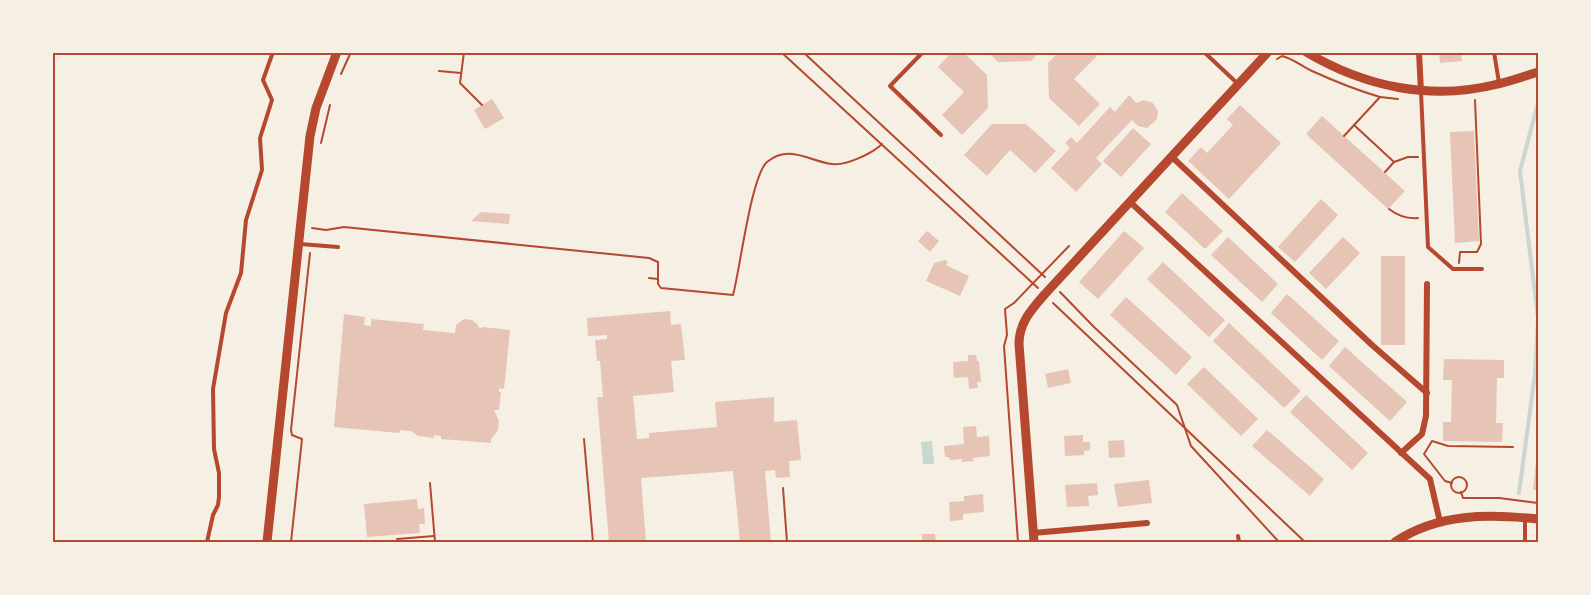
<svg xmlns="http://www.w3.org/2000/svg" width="1591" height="595" viewBox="0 0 1591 595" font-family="'DejaVu Sans',sans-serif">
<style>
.water{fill:#c9d6d2}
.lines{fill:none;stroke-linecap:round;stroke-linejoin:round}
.stream{stroke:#c9d6d2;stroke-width:4}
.building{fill:#e6c5b7}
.path{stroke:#b5482f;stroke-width:2}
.service{stroke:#b5482f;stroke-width:4}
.minor{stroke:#b5482f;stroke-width:6}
.tertiary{stroke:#b5482f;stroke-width:9}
.neatline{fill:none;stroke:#b5482f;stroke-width:2}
</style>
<rect width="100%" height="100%" fill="#f6efe4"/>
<path class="water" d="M932,441L934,464H923L921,442Z"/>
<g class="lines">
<path class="stream" d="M1519,493L1535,374L1538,318L1520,171L1538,103"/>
</g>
<g class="building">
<path d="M952,52H963L987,75L988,108L962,135L942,115L964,92L938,67Z"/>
<path d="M988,52H1039L1031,61L998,62Z"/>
<path d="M1059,52H1093L1097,56L1074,79L1100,104L1079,126L1049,98L1048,63Z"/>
<path d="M1439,52H1461L1462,61L1440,63Z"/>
<path d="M1129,95L1136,103L1144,100L1153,103L1158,111L1157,119L1147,128L1138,126L1132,120L1096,158L1102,164L1076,192L1051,168L1070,148L1065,143L1071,137L1077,143L1110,107L1115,112Z"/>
<path d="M492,99L504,118L485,129L474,110Z"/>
<path d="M1240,105L1281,143L1229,199L1188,161L1201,147L1207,153L1233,125L1227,119Z"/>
<path d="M1322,116L1405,191L1388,209L1306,134Z"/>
<path d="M992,124H1026L1056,151L1035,173L1010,150L987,176L964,155Z"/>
<path d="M1133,128L1151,144L1121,177L1103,161Z"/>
<path d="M1474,131L1479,241L1455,243L1450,132Z"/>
<path d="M1182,193L1223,231L1205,249L1165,212Z"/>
<path d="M1321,199L1338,215L1295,262L1278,247Z"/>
<path d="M481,212L510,214L509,224L471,221Z"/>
<path d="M927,231L939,241L930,252L918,241Z"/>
<path d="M1124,231L1144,248L1098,299L1079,282Z"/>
<path d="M1228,237L1278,284L1262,302L1211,255Z"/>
<path d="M1343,237L1360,253L1326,289L1309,273Z"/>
<rect x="1381" y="256" width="24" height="89"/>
<path d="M945,260L948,262L946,265L969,276L960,296L926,281L934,263Z"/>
<path d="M1163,262L1225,320L1209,337L1147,279Z"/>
<path d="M1287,294L1339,341L1322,360L1271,313Z"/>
<path d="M1126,297L1192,357L1176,375L1110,315Z"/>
<path d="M670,311L671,325L681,324L685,360L671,361L674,392L633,396L637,439L649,438V433L717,427L715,402L774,397V422L797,420L801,460L789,461L790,477L776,478L775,470L765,471L771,542H740L733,471L641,478L646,542H609L597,397H603L600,361H597L595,340L607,339V335L588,336L587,318Z"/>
<path d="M344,314L365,317L364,325L371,326V319L424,324L423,330L455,333L456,325L464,319L472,320L477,324L480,329L483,327L510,330L504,389L499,388V392H501L499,410H494L499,421L498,430L491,439V443L441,439V436L434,435V438L418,436L411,431L400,430L399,433L334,427Z"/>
<path d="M1229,323L1301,391L1284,408L1213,341Z"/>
<path d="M1345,347L1407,402L1390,421L1329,366Z"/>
<path d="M968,355H976L977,361H979L981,382H977L978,388L969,389L968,377L954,378L953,362L968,361Z"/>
<path d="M1444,359L1504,360V378H1497L1496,423H1503L1502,442L1443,441V422H1451L1452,380H1443Z"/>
<path d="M1204,367L1258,419L1241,436L1187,384Z"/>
<path d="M1068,369L1071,383L1048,388L1045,374Z"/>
<path d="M1306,395L1368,453L1352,470L1290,412Z"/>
<path d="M976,426L977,437L989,436L990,456L973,458L974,461L962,462V459L950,460L949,457H945L944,446L964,444L963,427Z"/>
<path d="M1267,430L1324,479L1310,496L1252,446Z"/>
<path d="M1083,435V442H1090V450L1084,451V455L1065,456L1064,436Z"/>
<path d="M1124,440L1125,457L1109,458L1108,441Z"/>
<path d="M1536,460H1538V490H1533Z"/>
<path d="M1149,480L1152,503L1118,507L1114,484Z"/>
<path d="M1097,483L1098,495L1088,496L1089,506L1067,507L1065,485Z"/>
<path d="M983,494L984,512L963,514V520L950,521L949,502L964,501V496Z"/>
<path d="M417,499L418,509L424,508L425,524H419L420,533L367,537L364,504Z"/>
<path d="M922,534H935L936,542H922Z"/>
</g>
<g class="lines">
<g class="path">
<path d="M464,52L460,83L482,105"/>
<path d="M781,52L1038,288"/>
<path d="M803,52L1045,277"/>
<path d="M1277,59L1282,56C1294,59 1301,66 1312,71C1334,81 1356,90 1380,97L1344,136"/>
<path d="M439,71L461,73"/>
<path d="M341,74L351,52"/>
<path d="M1380,97L1398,99"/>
<path d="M1354,125L1394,162L1385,172"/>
<path d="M321,143L330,105"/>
<path d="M1394,162L1408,157H1418"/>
<path d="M1389,209C1398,216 1407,219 1418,218"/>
<path d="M312,228L326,230L344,227L649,258L658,262V284L661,288L733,295C740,270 751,176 767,162C789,144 809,161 832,164C846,166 873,153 882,144"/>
<path d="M1459,263L1460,252H1477L1481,244L1475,100"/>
<path d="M649,278L658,279"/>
<path d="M1060,292L1094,327L1177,405L1191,446L1279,542"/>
<path d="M1053,303L1305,542"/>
<path d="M584,439L593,542"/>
<circle cx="1459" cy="485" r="8"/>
<path d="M430,483L435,542"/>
<path d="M1452,483L1445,481L1424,454L1432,441L1448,446L1513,447"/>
<path d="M783,488L787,542"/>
<path d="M1461,492L1463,498H1499L1538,503"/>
<path d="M397,539L434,536"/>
<path d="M291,542L302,439L292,435L291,430L310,253"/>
<path d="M1018,542L1004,346L1007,335L1005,309L1014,303L1069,246"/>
</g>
<g class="service">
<path d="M923,52L890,86L941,135"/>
<path d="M1204,52L1237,83"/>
<path d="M1494,52L1499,83"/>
<path d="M1421,92L1428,247L1453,269H1482"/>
<path d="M300,244L338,247"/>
<path d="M1238,536L1239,542"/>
<path d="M207,542L213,515L218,505L219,497V473L214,449L213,389L226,313L241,273L246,220L262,170L260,138L272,100L263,80L273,52"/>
<path d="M1525,542V518"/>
</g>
<g class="minor">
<path d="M1419,52L1421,92"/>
<path d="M1172,157L1372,345L1427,393"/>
<path d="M1130,202L1430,479L1440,522"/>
<path d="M1401,453L1422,434L1426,416L1427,284"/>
<path d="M1033,533L1147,523"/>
</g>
<g class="tertiary">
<path d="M1306,52C1365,87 1431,101 1498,84C1512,81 1525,76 1538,72"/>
<path d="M267,542L310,136L316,108L337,52"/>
<path d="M1034,542L1019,344C1019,323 1031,310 1045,294L1268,52"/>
<path d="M1395,542C1438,513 1489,514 1538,519"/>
</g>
</g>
<rect width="1591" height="595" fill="none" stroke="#f6efe4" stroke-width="108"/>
<rect x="54" y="54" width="1483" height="487" class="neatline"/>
</svg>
